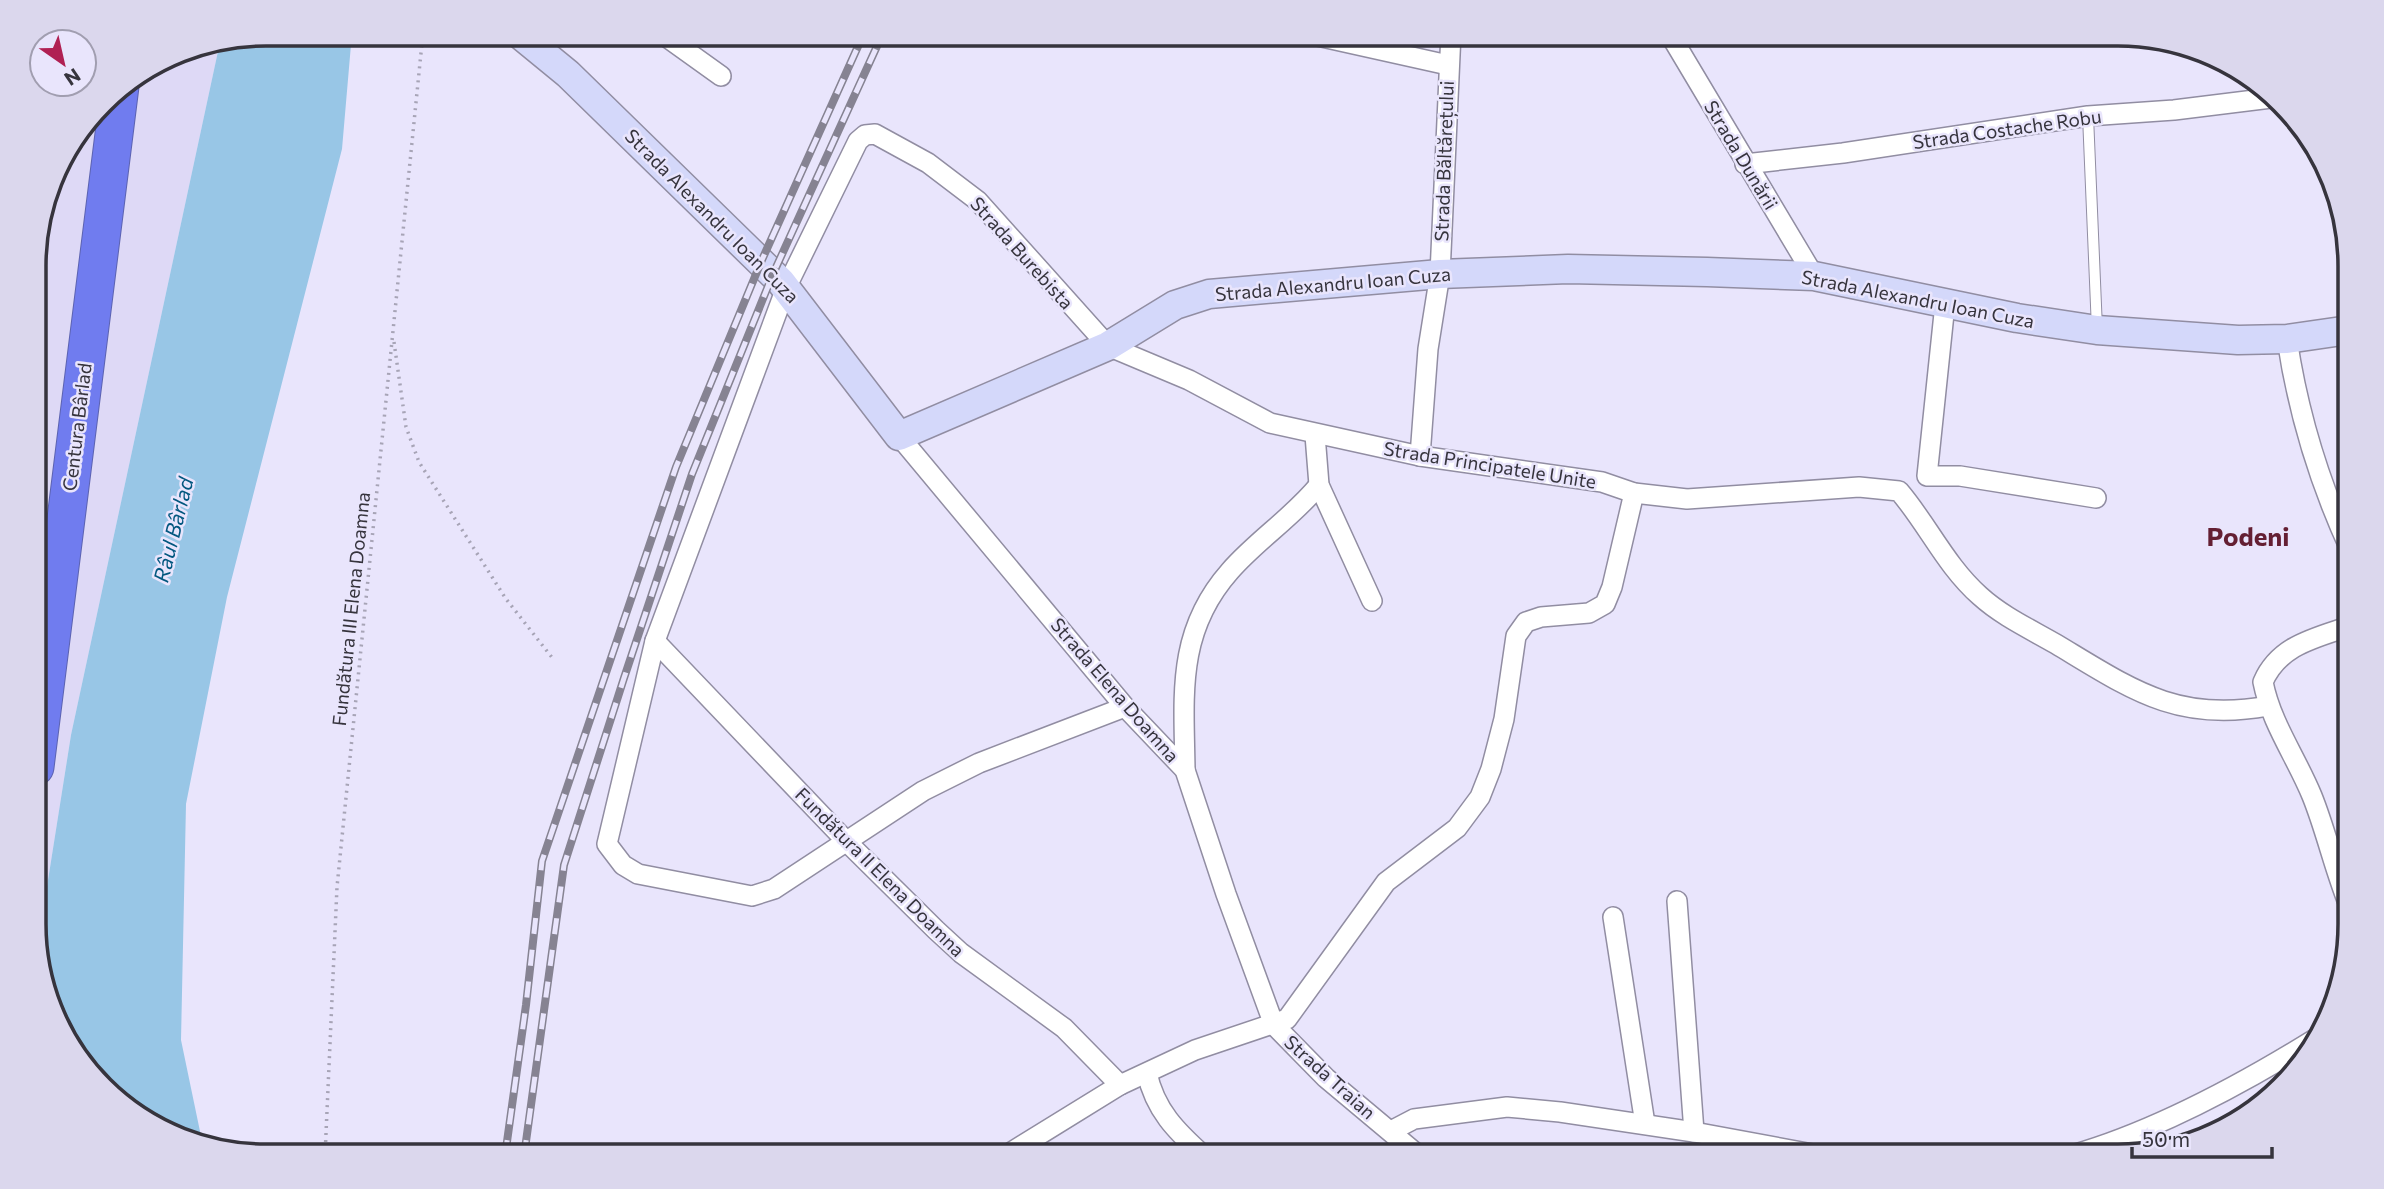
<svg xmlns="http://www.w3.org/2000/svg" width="2384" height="1189" viewBox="0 0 2384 1189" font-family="Commissioner,sans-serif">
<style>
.built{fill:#ded9f6}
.water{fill:#98c6e6}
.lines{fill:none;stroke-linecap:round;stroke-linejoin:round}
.lane-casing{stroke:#918da2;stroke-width:12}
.street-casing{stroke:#918da2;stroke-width:22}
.secondary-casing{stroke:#918da2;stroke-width:31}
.highway-casing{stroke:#5c63b1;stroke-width:39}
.path{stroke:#a7a4b6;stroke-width:3.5;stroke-dasharray:2 5;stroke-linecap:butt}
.lane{stroke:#fff;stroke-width:10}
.street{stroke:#fff;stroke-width:19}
.secondary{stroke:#d4d8fa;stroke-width:28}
.highway{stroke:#707cef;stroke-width:37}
.rail-casing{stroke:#868392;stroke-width:8}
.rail{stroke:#e9e5fc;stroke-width:5;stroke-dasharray:16;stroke-linecap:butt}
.labels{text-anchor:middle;stroke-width:5;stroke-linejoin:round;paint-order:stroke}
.street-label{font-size:19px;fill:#36343d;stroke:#e9e5fc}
.water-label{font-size:21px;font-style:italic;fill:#02577f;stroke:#e9e5fc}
.district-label{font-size:26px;font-weight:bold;fill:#641f33;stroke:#e9e5fc}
.rim{fill:none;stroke:#36343d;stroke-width:3.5}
</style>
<rect width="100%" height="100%" fill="#e9e5fc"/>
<path class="built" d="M220,42L71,735L36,956L34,250L57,162L112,91L177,51Z"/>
<path class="water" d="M265,33H352L342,149L227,597L186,804L181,1040L202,1141L163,1132L81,1065L36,956L71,735L220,42Z"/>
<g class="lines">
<defs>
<path id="lane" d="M2088,116L2097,329"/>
<g id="street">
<path d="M661,33L721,76"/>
<path d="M1304,33L1448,65"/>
<path d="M1669,33L1814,276"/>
<path d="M1745,164L1843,153L2088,116L2174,110L2271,98"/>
<path d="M1945,304L1927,476H1960L2096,498"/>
<path d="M2287,339C2298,413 2319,482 2350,549"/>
<path d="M1315,435L1319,485L1372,601"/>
<path d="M899,436L1125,707L1185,770L1226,894L1274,1025L1326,1078L1418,1155"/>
<path d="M1420,456L1428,349L1440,274L1451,33"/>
<path d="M2350,626C2315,638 2279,645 2263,682C2271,723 2296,757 2312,796C2327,833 2335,873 2351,910"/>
<path d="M655,641L847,842L936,930L961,953L1064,1028L1120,1085"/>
<path d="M1125,707L979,763L923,791L774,889L752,896L638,874L623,865L607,844L655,641L786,288L858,141L865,135L875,134L928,163L978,201L1108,346L1189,380L1270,423L1420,456L1602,482L1634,493L1687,499L1859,487L1899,491C1928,525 1946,566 1980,596C2002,616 2030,629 2056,644C2131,689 2177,723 2268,706"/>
<path d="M1185,770C1184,695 1176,632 1230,571C1257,540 1293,517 1319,485"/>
<path d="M1677,901L1694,1132"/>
<path d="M1613,917L1645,1124"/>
<path d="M1147,1073C1155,1110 1176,1131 1204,1156"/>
<path d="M1391,1131L1414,1119L1507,1107L1560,1112L1694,1132L1818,1155"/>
<path d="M2072,1155C2156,1131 2244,1083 2318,1037"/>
<path d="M1005,1156L1120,1085L1195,1050L1287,1019L1386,882L1457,828L1480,797L1491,769L1504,719L1516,636L1526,622L1541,617L1589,613L1605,604L1612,587L1634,493"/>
</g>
<path id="secondary" d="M518,33L568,74L781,282L899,436L1108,346L1175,305L1209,294L1440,274L1568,269L1707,272L1814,276L2017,318L2097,330L2238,340L2287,339L2349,330"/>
<path id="highway" d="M35,767L120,86"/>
</defs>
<use href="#lane" class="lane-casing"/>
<use href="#street" class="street-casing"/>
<use href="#secondary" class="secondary-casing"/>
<use href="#highway" class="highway-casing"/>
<g class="path">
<path d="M394,342L406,427L419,462L506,599L554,660"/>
<path d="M325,1156L337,887L423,33"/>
</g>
<use href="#lane" class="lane"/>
<use href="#street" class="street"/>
<use href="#secondary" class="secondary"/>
<use href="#highway" class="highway"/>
<defs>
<g id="rail">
<path d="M505,1156L526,1005L542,861L676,467L761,262L864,33"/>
<path d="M524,1156L564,865L624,678L692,474L773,274L883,33"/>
</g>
</defs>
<use href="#rail" class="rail-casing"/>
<use href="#rail" class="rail"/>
</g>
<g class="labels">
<g class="street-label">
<text transform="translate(2007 129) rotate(-8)" y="7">Strada Costache Robu</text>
<text transform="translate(1741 155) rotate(59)" y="7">Strada Dunării</text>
<text transform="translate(1444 161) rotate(-88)" y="7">Strada Băltărețului</text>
<text transform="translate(712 216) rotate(45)" y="7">Strada Alexandru Ioan Cuza</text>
<text transform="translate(1022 253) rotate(48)" y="7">Strada Burebista</text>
<text transform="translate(1333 284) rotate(-5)" y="7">Strada Alexandru Ioan Cuza</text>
<text transform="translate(1918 299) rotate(11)" y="7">Strada Alexandru Ioan Cuza</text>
<text transform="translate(77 427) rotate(-83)" y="7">Centura Bârlad</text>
<text transform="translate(1490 465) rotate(9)" y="7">Strada Principatele Unite</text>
<text transform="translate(351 609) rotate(-84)" y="7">Fundătura III Elena Doamna</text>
<text transform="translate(1115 690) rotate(49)" y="7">Strada Elena Doamna</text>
<text transform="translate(880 872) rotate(45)" y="7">Fundătura II Elena Doamna</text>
<text transform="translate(1330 1077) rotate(42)" y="7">Strada Traian</text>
</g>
<g class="water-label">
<text transform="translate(174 530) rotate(-76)" y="7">Râul Bârlad</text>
</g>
<g class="district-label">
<text x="2248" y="546">Podeni</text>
</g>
</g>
<path d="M0 0H2384V1189H0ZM266 46H2118A220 220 0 0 1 2338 266V924A220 220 0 0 1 2118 1144H266A220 220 0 0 1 46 924V266A220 220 0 0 1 266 46Z" fill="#dbd7ed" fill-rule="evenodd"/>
<path class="rim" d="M266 46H2118A220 220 0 0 1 2338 266V924A220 220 0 0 1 2118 1144H266A220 220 0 0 1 46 924V266A220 220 0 0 1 266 46Z"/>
<g transform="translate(63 63) rotate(146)"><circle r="33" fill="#e9e5fc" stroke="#a19eb0" stroke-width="2"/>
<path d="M0-5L12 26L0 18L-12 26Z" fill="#b02053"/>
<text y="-10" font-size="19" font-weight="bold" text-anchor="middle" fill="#36343d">N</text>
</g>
<path d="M2132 1147v10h140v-10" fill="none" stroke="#36343d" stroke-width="3.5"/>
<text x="2142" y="1147" font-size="21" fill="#36343d" stroke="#e9e5fc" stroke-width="5" paint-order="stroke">50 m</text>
</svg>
